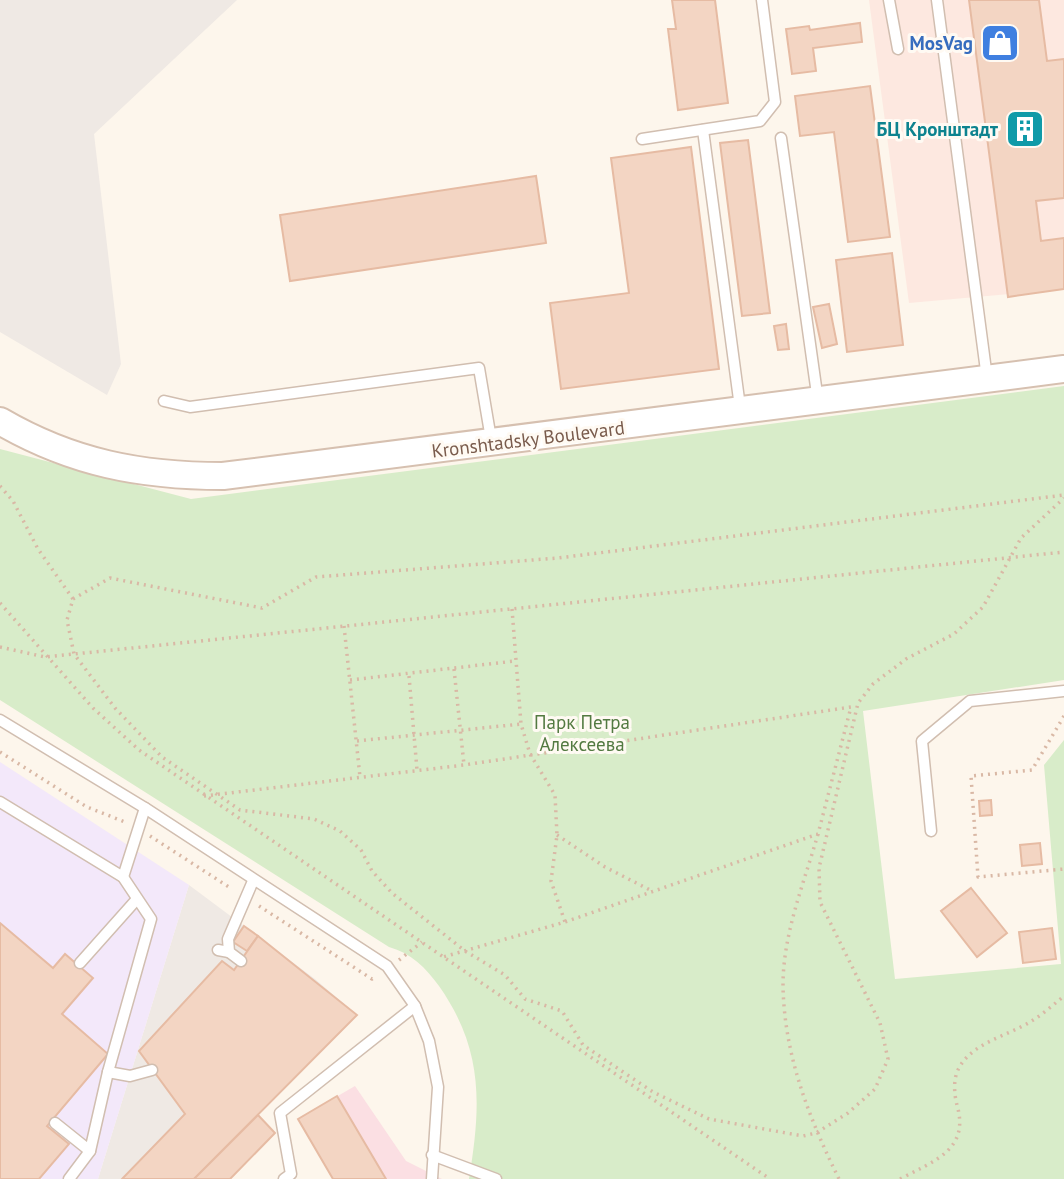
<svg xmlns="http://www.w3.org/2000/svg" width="1064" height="1179" viewBox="0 0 1064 1179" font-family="'PT Sans',sans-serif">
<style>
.commercial{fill:#fde8e0}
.industrial{fill:#efe9e4}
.education{fill:#f3e8fa}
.medical{fill:#fbdfe3}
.green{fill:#d8ecc9}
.building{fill:#f3d5c3;stroke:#e6bba3;stroke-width:2}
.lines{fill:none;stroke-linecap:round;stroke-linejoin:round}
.lane-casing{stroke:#d1beb0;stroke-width:13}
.secondary-casing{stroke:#d6c0b0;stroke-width:30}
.path{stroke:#d9b8a5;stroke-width:3.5;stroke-dasharray:2 5;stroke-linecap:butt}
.lane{stroke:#fff;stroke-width:10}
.secondary{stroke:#fff;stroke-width:26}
.labels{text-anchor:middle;stroke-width:6;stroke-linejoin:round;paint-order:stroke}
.shop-label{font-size:19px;font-weight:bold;fill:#366cbe;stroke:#fffaf3;text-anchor:end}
.culture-label{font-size:19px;font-weight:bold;fill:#0d838f;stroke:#fffaf3;text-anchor:end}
.street-label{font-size:19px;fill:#7a5c4d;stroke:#fffaf3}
.park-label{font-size:19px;fill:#537a41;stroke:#fffaf3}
</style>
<rect width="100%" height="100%" fill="#fdf6ec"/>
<path class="commercial" d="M869,0H1064V289L909,303Z"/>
<g class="industrial">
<path d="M0,0H237L94,134L121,364L107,395L0,332Z"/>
<path d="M189,885L315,979L357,1015L194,1179H98Z"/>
</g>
<path class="education" d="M0,762L189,885L98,1179H0Z"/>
<path class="medical" d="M355,1086L406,1161L442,1179H333L298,1119Z"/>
<path class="green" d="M1064,386V680L863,711L895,979L1061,964L1044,765L1064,740V1179H469C481,1106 484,1050 439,986C426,968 411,953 389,947L0,700V449L191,499Z"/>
<g class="building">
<path d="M672,0H715L728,103L678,110L668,29H676Z"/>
<path d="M969,0H1039L1047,61L1064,59V198L1036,201L1041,241L1064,238V289L1008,297Z"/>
<path d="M860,23L862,42L813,48L816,71L792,74L786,29L809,26L810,30Z"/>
<path d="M870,86L890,237L848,242L834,132L800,136L795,96Z"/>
<path d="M748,140L770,313L742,316L720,143Z"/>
<path d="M691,147L719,369L561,389L550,303L629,293L611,158Z"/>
<path d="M536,176L546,243L290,281L280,215Z"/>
<path d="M892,253L903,345L847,352L836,260Z"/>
<path d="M829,304L837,344L822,348L813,307Z"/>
<path d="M786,324L789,349L778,350L774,326Z"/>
<path d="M991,800L992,815L980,816L979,801Z"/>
<path d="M1040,843L1042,864L1022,866L1020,845Z"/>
<path d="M971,888L1007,933L977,957L941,911Z"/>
<path d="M0,923L53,968L65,954L93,978L62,1014L108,1054L47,1126L69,1144L39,1179H0Z"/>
<path d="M244,926L258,936L247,951L233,942Z"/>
<path d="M1052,928L1056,959L1023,963L1019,932Z"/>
<path d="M258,936L357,1015L194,1179H122L185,1114L139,1051L222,961L234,970Z"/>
<path d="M337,1096L386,1179H333L298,1119Z"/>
<path d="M258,1115L275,1133L230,1179H194Z"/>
</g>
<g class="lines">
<defs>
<g id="lane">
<path d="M889,0L898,49"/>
<path d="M937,0L987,378"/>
<path d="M703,130L740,407"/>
<path d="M781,138L818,401"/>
<path d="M642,139L760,121L775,102L762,0"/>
<path d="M164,401L190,407L479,368L491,439"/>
<path d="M0,720L145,808L387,966L415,1006L429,1041L438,1087L432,1179"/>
<path d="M0,802L123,877L151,919L108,1072L90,1151L69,1179"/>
<path d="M931,831L922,741L970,701L1064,691"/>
<path d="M123,877L145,808"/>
<path d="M218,950L229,952"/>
<path d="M241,961L229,952L228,939L253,881"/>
<path d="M80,963L137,899"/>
<path d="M108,1072L130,1076L152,1070"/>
<path d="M55,1123L90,1151"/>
<path d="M432,1155L496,1179"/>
<path d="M284,1179L291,1174L280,1113L415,1006"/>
</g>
<path id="secondary" d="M0,421C72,463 141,476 223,476L1064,369"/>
</defs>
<use href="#lane" class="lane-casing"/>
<use href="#secondary" class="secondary-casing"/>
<g class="path">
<path d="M0,486L13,501L38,549L73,599L67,620L74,654L115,708L162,757L240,810L314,819L340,831L361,850L372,871L392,893L465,951L505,975L525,999L562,1011L583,1045L653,1092L709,1119L803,1136L816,1133L848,1113L875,1089L888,1059L880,1023L820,902L819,868L858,703L873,684L906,659L954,634L983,607L1021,538L1064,498"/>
<path d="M73,599L110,578L262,608L316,577L558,558L1064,495"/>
<path d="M0,603L93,708L139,750L770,1179"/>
<path d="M512,609L521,724L530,754L555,795L557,835L551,881L565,922"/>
<path d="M344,626L360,777"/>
<path d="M0,647L45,657L1064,552"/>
<path d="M454,669L464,765"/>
<path d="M409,676L417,770"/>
<path d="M350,680L515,661"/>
<path d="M1064,716L1032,770L971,776L978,877L1064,869"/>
<path d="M357,741L521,724"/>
<path d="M0,752L87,807L125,822"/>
<path d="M204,796L464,765L851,707L818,834L565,922L443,957"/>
<path d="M818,834C804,883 783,934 783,985C784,1055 809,1118 839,1179"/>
<path d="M557,835L605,867L652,891"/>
<path d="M150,836L232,889"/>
<path d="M259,906L372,979L376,976"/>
<path d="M399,960L422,942"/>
<path d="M900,1179C934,1161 970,1150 957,1105C954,1094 953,1078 959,1068C972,1043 1007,1036 1030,1022C1042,1015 1053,1005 1064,996"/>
</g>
<use href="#lane" class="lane"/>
<use href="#secondary" class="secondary"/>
</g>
<defs>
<symbol id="shop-square" viewBox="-11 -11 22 22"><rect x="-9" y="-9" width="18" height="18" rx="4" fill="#3f7fe0" stroke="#fffaf3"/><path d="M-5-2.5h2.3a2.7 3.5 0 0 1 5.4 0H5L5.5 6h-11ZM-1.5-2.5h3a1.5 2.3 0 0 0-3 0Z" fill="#fff"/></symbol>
<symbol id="building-square" viewBox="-11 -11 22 22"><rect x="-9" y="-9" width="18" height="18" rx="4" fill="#0f9aa8" stroke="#fffaf3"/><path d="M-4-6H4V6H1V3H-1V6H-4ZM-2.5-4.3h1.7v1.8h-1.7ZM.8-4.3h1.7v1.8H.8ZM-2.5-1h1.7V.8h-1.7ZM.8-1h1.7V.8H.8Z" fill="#fff"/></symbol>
</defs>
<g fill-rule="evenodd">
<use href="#shop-square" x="978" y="21" width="44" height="44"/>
<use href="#building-square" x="1003" y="107" width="44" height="44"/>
</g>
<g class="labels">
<g class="shop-label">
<text x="973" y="50">MosVag</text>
</g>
<g class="culture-label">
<text x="998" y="136">БЦ Кронштадт</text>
</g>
<g class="street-label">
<text transform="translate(528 439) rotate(-7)" y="7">Kronshtadsky Boulevard</text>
</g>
<g class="park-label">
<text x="582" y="729">Парк Петра<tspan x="582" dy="22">Алексеева</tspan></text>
</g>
</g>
</svg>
